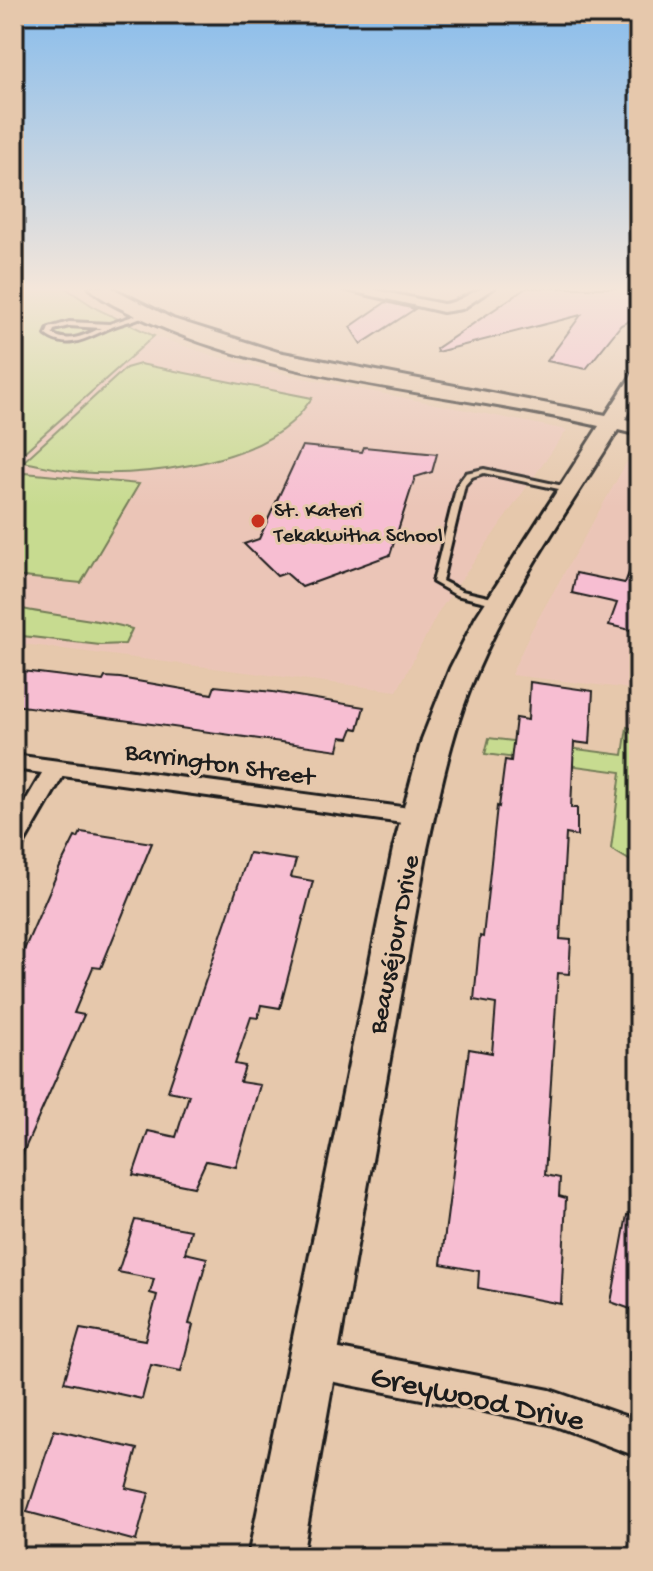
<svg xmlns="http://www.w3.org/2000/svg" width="653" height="1571" viewBox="0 0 653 1571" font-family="'Gochi Hand',sans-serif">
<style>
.built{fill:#ebc5b7}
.green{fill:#c7db90;stroke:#727c56;stroke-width:2}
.building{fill:#f7bed2;stroke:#1c1c1c;stroke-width:2}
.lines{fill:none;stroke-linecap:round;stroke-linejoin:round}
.lane-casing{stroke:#1c1c1c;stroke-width:6}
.street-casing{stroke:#1c1c1c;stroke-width:6}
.secondary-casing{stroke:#1c1c1c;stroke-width:6}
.lane{fill:#e6c8ac;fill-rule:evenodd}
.street{fill:#e6c8ac;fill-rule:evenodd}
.secondary{fill:#e6c8ac;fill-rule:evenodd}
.poi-dot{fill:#c8321e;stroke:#e6c8ac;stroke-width:3}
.labels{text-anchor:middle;stroke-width:6;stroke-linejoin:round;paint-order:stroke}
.far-poi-label{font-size:22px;fill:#1c1c1c;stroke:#e6c8ac;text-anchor:start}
.street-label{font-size:26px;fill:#1c1c1c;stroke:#e6c8ac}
.near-street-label{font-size:32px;fill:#1c1c1c;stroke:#e6c8ac}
</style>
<rect width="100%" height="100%" fill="#e6c8ac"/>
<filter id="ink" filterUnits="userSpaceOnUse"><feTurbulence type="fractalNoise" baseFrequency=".0125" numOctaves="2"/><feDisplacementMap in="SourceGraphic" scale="16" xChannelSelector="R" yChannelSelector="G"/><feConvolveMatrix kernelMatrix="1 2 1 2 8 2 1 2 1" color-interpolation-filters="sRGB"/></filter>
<g filter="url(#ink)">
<g class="built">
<path d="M154,336L214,356L288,375L567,430L439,611L397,691L31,645H14V461Z"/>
<path d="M639,460V731L627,727L632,689L511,675L531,631L627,462Z"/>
</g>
<g class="green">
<path d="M14,287H64L97,309L154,336L14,461Z"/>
<path d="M140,364L312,398C306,406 300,415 292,422C245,465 140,477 78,472C60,470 41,465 23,462L126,368Z"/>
<path d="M25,473L139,484L81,583L14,576V488Z"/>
<path d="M14,607C53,617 94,617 132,629L125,644L100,645L14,635Z"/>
<path d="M627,727L639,731V866L611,849L621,772L485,754L489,738L623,755Z"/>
</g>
<g class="building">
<path d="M526,288H639V316L621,325L586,369L547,361L581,315L437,352L436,349Z"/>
<path d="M386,302L415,309L361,344L350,327Z"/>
<path d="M302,446L362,452L364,447L437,454L432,472L415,477L390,555L302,587L286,573L277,576L244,544L259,539Z"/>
<path d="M637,552H639V632L609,625L617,603L572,593L576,573L625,583Z"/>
<path d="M14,670L103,681L105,677L120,678L212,694L215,686L273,692L364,707L358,729L353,728L349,738L341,737L338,750L14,705Z"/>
<path d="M530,682L593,691L590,744L574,742L571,808H577V836L566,834L560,939L571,940L569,974L558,973L545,1175L560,1178L559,1196L566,1198L561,1304L478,1288L479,1271L441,1264L469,1049L492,1053L496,1004L474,1000L480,936L483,937L497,806L499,807L505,760L511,761L516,718L528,720Z"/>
<path d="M81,832L152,843L101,968L93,967L74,1013L84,1015L14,1173V973L59,869L75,837L78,838Z"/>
<path d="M249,853L296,860L291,877L313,881L280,1008L261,1005L258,1018L251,1017L235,1064L245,1066L240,1082L260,1085L236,1167L206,1161L194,1187L133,1175L148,1131L176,1137L189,1095L168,1091Z"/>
<path d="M627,1215L639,1216V1312L611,1302Z"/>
<path d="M135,1220L191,1230L185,1253L207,1258L189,1324L193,1325L181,1371L151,1365L142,1399L64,1382L80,1329L145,1340L157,1295L150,1293L154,1279L118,1272Z"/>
<path d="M54,1430L137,1449L126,1488L149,1493L136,1541L27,1512Z"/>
</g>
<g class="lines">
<defs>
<g id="lane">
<path d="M143,313L148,314C137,320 124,322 112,327C90,336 68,352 46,335L49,328L69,322L109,324ZM69,326L101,328C85,335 69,344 52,334L54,330Z"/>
<path d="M484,469L568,487L572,489L568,491L484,473L472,477L465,485L442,581L462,591L501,600V604L498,605L456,595L433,582L457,485L466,473Z"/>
</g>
<g id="street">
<path d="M334,287H360L443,304C463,302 474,287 495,287L462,309L443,312Z"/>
<path d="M14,755L417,809L425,811L428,817L425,823L417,825L63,776L22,847L14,850V821L42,773L14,769Z"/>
<path d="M314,1344L550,1390L639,1421V1457L550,1424L314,1378L302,1373L297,1361L302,1349Z"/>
</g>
<path id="secondary" d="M89,287H110L173,319L278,352L606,415L632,375L639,373V395L625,419L639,423V435L618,430C570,507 515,584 479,667C453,725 441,787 427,849L302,1557H248L393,849L422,739L450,668L476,617L599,426C449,391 281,384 141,318C124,310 102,301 89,287Z"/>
</defs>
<use href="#lane" class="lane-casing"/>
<use href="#street" class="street-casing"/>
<use href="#secondary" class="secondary-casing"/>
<use href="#lane" class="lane"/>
<use href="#street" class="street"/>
<use href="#secondary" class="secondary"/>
</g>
</g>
<linearGradient id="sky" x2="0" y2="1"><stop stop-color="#87bcec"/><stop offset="0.57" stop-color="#f4e6da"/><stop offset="1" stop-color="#f4e6da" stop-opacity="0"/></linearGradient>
<rect width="653" height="507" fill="url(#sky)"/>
<circle class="poi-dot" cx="258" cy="521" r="8"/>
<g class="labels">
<g class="far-poi-label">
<text x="274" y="516">St. Kateri<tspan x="274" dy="25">Tekakwitha School</tspan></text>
</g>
<g class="street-label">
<text transform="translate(220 762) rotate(8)" y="9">Barrington Street</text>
<text transform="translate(392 944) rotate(-79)" y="9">Beauséjour Drive</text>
</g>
<g class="near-street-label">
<text transform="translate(478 1396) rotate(12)" y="11">Greywood Drive</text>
</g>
</g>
<rect width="653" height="1571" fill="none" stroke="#e6c8ac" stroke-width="48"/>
<rect x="24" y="24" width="605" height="1523" fill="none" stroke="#1c1c1c" stroke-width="3" filter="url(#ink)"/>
</svg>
